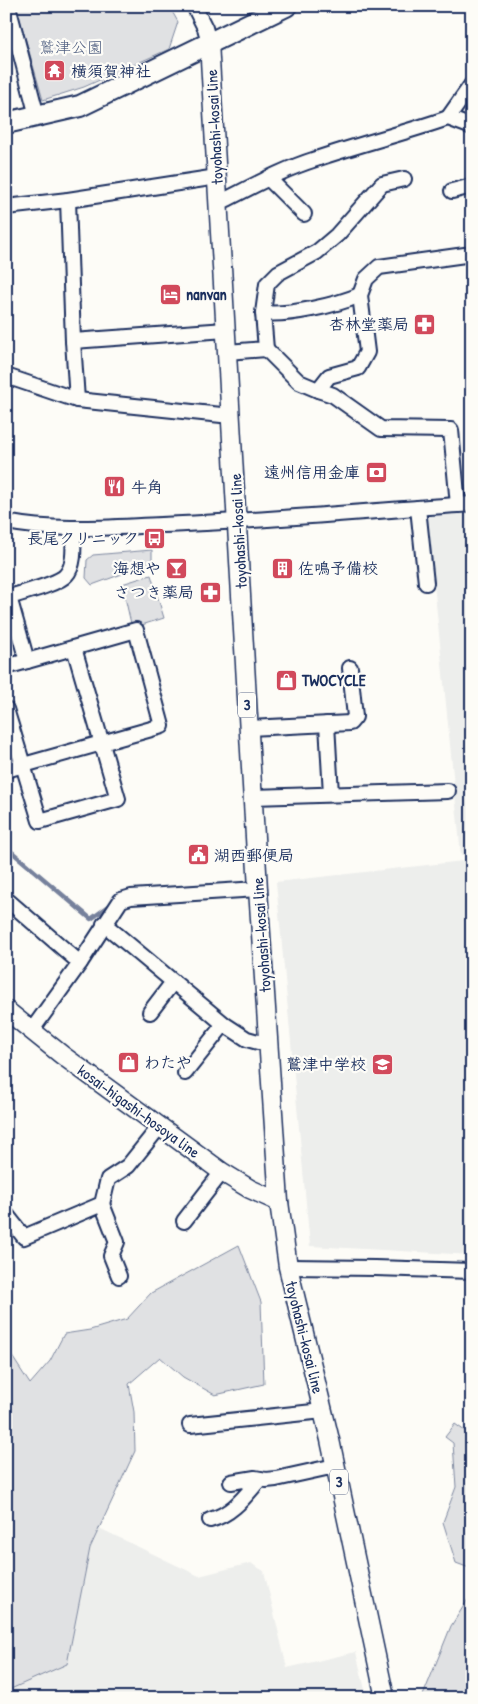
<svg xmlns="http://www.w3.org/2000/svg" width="478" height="1704" viewBox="0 0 478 1704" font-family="'Patrick Hand','Klee One',sans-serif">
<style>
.built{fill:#edeeec}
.green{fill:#e0e1e3;stroke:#7e88a0}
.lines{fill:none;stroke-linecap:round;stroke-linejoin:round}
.stream{stroke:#76819c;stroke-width:4.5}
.minor-casing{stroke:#1b2f5e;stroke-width:18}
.major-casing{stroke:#1b2f5e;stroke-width:21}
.highway-casing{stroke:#1b2f5e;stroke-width:24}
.minor{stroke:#fdfcf7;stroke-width:14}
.major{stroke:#fdfcf7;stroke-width:18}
.highway{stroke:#fdfcf7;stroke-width:20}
.labels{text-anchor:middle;stroke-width:4.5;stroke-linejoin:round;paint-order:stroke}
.shield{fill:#fdfcf7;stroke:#5f6c8c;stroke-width:1}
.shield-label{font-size:15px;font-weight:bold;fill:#1b2f5e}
.park-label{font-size:16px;fill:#4c5c7f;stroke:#fdfcf7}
.poi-label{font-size:16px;font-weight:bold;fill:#1b2f5e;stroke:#fdfcf7;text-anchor:start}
.street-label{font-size:16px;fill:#1b2f5e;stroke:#fdfcf7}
</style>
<rect width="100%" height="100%" fill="#fdfcf7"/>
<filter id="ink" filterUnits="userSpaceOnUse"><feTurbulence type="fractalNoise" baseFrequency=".02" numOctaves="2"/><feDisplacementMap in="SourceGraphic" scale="10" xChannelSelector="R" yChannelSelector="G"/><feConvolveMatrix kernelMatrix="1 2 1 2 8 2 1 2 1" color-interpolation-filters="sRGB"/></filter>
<g filter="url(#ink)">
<g class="built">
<path d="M472,512V854L461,855L427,513Z"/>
<path d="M472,860V1255L310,1246L276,882Z"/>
<path d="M97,1527L199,1576L251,1563L255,1566L264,1571L287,1668L356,1652L367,1698H6V1693L13,1688L67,1664L90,1548Z"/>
</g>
<g class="green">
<path d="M16,6H169L178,22L169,49L84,87L43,100Z"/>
<path d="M152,550V563L92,585L86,578L87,560L93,555Z"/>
<path d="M151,575L164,618L132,628L122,584Z"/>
<path d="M239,1245L261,1302L264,1384L215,1395L183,1377L160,1357L129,1384L134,1412L135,1451L90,1548L67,1664L13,1688L6,1692V1347L30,1384L50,1361L64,1334L90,1330L127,1319L151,1293Z"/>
<path d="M455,1424L472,1436V1569L456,1563L443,1522L456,1487L453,1443L445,1437Z"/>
<path d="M472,1593V1698H422L451,1626Z"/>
</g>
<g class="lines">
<path class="stream" d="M6,847L91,919L113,903"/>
<defs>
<g id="minor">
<path d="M8,6L37,116"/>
<path d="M194,6L205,28L209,42"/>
<path d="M448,118L472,84"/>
<path d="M268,178L304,214"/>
<path d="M452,191L472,186"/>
<path d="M68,200L73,341L77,400"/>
<path d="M218,201L225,200C255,185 284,169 316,159C360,144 405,133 448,118L472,127"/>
<path d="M6,207L68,200L217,177"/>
<path d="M263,313C288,316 337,305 360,295"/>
<path d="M73,341L226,330"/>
<path d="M266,349L299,382L318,390L329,376L358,368L367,352L360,295L366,279L379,267L472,254"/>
<path d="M227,352L266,349L263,313L267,284L278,273L317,252L337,235L382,184L404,179"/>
<path d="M6,376L77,400L231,416"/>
<path d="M318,390L333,395L381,429L451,430L458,505"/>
<path d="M418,508L426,583"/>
<path d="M6,522C57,532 110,527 161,525C265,521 368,511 472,504"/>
<path d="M9,597L27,661"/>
<path d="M6,598C18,594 59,584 66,575C76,564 73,543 73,529"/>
<path d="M6,667L136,630L162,726L6,770"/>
<path d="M6,709L40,821L118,799L74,648"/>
<path d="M327,724L331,794"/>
<path d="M249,728L350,723L355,717L350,668"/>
<path d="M253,797L448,791"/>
<path d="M6,899L80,963"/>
<path d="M104,924L224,1024L247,1039L258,1042H268"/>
<path d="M150,1012L173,982"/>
<path d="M32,1030L80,963L121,900L131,897L258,889"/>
<path d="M185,1073L224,1024"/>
<path d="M102,1204L117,1242L111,1256L119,1276"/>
<path d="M6,1214L24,1237L102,1204L108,1179L128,1166L160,1126"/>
<path d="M184,1221L222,1172"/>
<path d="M288,1267L375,1268L472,1271"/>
<path d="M190,1425L323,1411"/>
<path d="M231,1482L255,1478L266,1480L276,1479L335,1466"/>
<path d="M210,1520C233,1514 245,1496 260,1479"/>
</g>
<g id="major">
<path d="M209,42L258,889L279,1202L288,1267L330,1440L385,1698"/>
<path d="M6,1010L62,1055L222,1172L250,1189L279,1202"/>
</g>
<path id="highway" d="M6,123L80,106L286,6"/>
</defs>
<use href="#minor" class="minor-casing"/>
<use href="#major" class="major-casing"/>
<use href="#highway" class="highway-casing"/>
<use href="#minor" class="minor"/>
<use href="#major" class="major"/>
<use href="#highway" class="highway"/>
</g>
</g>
<defs>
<symbol id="temple-square" viewBox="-11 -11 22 22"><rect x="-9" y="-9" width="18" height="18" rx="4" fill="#d1495b" stroke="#fdfcf7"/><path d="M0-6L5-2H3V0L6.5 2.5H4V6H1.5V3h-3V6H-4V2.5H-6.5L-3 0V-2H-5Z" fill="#fff"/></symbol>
<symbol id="hotel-square" viewBox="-11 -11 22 22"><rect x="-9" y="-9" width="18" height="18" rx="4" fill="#d1495b" stroke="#fdfcf7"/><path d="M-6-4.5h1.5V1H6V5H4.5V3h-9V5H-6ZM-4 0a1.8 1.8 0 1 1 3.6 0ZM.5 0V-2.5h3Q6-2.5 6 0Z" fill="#fff"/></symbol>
<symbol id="pharmacy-square" viewBox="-11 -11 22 22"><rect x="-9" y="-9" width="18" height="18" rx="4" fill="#d1495b" stroke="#fdfcf7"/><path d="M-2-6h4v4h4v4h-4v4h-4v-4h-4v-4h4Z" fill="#fff"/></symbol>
<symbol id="bank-square" viewBox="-11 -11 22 22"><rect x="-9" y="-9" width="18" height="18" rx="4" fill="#d1495b" stroke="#fdfcf7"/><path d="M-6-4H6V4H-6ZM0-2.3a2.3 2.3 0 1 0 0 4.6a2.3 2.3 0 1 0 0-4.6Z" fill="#fff"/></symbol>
<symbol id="restaurant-square" viewBox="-11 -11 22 22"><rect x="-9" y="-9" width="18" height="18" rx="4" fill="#d1495b" stroke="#fdfcf7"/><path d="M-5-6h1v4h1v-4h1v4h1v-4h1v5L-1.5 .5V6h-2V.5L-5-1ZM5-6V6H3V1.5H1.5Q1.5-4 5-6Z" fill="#fff"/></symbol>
<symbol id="bus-square" viewBox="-11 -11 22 22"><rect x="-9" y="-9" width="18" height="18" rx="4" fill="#d1495b" stroke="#fdfcf7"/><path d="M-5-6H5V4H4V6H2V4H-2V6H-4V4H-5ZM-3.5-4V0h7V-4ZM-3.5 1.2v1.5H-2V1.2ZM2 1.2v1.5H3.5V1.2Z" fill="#fff"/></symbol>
<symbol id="bar-square" viewBox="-11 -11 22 22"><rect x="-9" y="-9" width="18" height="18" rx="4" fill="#d1495b" stroke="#fdfcf7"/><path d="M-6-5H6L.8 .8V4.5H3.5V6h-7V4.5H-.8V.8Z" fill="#fff"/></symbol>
<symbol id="building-square" viewBox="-11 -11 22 22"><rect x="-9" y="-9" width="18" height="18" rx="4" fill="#d1495b" stroke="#fdfcf7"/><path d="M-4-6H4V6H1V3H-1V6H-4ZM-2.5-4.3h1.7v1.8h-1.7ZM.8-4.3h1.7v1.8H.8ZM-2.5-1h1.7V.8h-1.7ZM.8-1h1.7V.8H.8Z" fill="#fff"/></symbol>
<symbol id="shop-square" viewBox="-11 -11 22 22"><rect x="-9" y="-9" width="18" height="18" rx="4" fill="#d1495b" stroke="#fdfcf7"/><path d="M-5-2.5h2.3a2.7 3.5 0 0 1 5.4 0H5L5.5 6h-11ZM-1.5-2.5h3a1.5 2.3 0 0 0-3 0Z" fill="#fff"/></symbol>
<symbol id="civic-square" viewBox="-11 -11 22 22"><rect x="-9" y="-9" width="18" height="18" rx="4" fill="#d1495b" stroke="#fdfcf7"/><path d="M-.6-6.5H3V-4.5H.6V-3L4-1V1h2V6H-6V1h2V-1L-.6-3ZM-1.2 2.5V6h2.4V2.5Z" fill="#fff"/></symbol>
<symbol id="school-square" viewBox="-11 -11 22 22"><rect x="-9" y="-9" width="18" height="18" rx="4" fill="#d1495b" stroke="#fdfcf7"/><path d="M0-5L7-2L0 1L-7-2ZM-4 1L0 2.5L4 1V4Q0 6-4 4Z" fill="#fff"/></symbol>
</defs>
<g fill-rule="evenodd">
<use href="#temple-square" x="42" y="58" width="25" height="25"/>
<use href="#hotel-square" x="158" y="282" width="25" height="25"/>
<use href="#pharmacy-square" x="412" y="312" width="25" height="25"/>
<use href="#bank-square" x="364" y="460" width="25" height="25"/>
<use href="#restaurant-square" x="102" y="474" width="25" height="25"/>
<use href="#bus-square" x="142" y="526" width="25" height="25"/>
<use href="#bar-square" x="164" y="556" width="25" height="25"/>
<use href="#building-square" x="270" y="556" width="25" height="25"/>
<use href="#pharmacy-square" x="198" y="580" width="25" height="25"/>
<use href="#shop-square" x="274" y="668" width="25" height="25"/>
<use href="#civic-square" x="186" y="842" width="25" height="25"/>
<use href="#shop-square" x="116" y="1050" width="25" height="25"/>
<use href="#school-square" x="370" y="1052" width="25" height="25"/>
</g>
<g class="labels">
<g class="shield">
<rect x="238" y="692.5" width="18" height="25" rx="4"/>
<rect x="330" y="1469.5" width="18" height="25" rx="4"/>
</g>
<g class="shield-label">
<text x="247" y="710">3</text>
<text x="339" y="1487">3</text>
</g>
<g class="park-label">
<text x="71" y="53">鷲津公園</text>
</g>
<g class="poi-label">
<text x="71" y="77">横須賀神社</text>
<text x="186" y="300">nanvan</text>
<text x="409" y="330" text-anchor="end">杏林堂薬局</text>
<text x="360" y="478" text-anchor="end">遠州信用金庫</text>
<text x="131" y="493">牛角</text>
<text x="139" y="544" text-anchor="end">長尾クリニック</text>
<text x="161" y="574" text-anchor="end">海想や</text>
<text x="298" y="574">佐鳴予備校</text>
<text x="194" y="598" text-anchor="end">さつき薬局</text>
<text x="302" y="686">TWOCYCLE</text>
<text x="214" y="861">湖西郵便局</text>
<text x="144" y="1068">わたや</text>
<text x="366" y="1070" text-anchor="end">鷲津中学校</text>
</g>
<g class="street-label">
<text transform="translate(214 127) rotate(-93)" y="6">toyohashi-kosai line</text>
<text transform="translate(238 531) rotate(-93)" y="6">toyohashi-kosai line</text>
<text transform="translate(261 935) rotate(-94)" y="6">toyohashi-kosai line</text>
<text transform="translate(139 1111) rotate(36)" y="6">kosai-higashi-hosoya line</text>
<text transform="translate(305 1337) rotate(76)" y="6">toyohashi-kosai line</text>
</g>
</g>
<rect width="478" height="1704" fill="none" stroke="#fdfcf7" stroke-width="25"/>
<rect x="12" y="12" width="453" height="1679" fill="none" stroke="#1b2f5e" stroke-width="2" filter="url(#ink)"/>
</svg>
